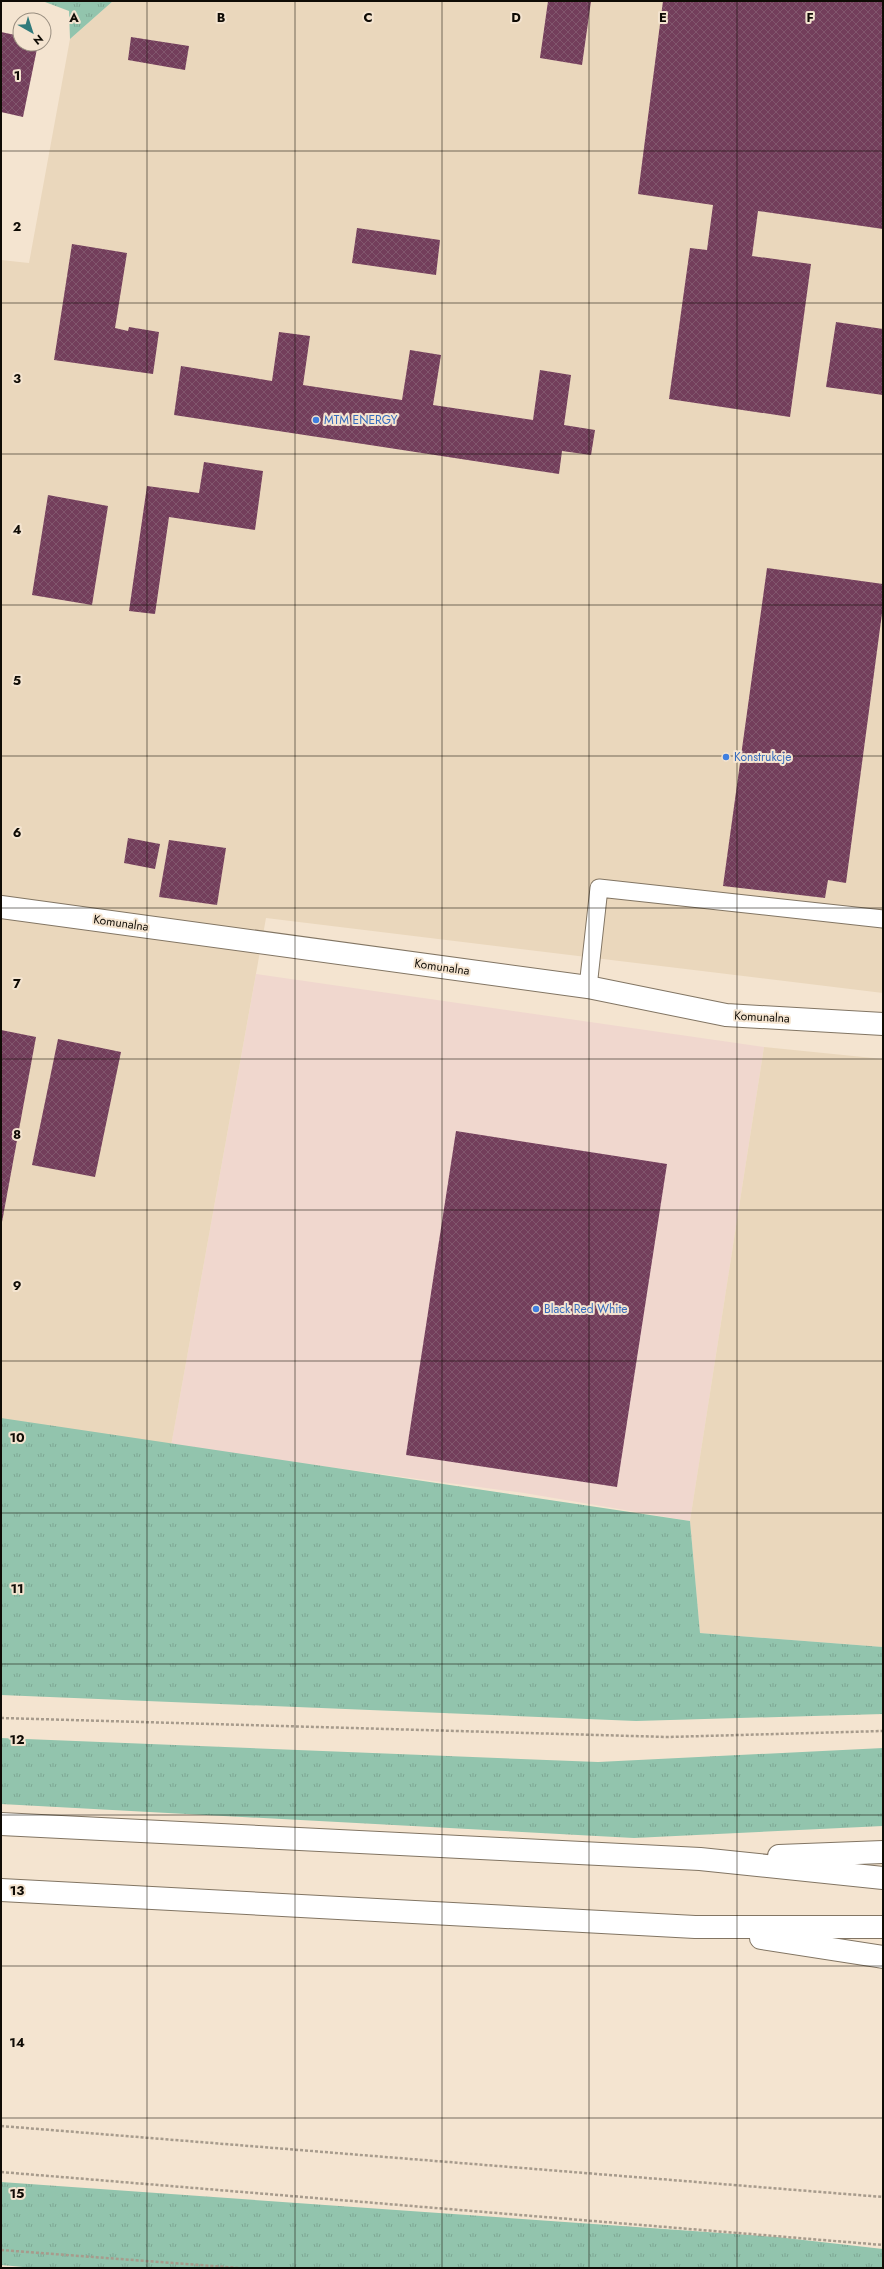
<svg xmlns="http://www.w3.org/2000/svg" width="884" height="2269" viewBox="0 0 884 2269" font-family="Jost,sans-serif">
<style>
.commercial{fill:#f0d7ce}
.built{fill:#ead7bc}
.grass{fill:url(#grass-tufts)}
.building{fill:url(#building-cross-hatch)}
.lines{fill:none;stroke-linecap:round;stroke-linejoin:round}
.lane-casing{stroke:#827563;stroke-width:19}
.street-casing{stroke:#827563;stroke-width:24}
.primary-casing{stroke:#827563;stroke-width:24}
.path{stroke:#a79b8c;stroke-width:2.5;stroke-dasharray:3 2;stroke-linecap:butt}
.lane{stroke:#fff;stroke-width:17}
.street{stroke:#fff;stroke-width:22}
.primary{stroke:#fff;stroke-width:22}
.grid{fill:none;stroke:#0f0b05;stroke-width:1;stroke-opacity:0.55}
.shop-dot{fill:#3f7fe0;stroke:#f4e4d0;stroke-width:1.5}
.labels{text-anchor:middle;stroke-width:4;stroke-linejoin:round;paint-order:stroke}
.shop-label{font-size:12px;fill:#366cbe;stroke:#f4e4d0;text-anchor:start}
.street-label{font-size:12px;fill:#0f0b05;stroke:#f4e4d0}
.grid-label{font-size:13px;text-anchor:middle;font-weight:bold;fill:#0f0b05;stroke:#f4e4d0;stroke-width:4;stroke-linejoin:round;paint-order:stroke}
</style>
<defs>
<pattern id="grass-tufts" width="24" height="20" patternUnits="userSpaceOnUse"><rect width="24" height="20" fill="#92c4ad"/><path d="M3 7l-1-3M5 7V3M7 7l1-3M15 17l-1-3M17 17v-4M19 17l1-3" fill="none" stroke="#7da793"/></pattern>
<pattern id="building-cross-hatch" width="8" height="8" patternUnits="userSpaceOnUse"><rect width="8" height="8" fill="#733e5b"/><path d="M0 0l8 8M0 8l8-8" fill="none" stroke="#81566d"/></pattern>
</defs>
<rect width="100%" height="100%" fill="#f4e4d0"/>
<path class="commercial" d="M256,974L764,1047L690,1521L524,1493L171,1446Z"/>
<g class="built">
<path d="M113,1H883V993L266,918L171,1446L1,1419V260L29,263L70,39Z"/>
<path d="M764,1047L883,1059V1647L700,1633L690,1521Z"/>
</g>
<g class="grass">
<path d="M30,1H113L70,39L69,11L45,2Z"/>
<path d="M1,1418L690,1521L700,1633L883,1647V1714L636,1721L1,1695Z"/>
<path d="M1,1738L598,1762L883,1748V1826L634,1838L1,1804Z"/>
<path d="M1,2182L777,2237L883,2249V2268H34L1,2265Z"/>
</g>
<g class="building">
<path d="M548,1H591L582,65L540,58Z"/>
<path d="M663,1H883V229L758,211L752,256L811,264L790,417L669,399L690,248L707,250L713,205L638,194Z"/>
<path d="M1,32L20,36V44H38L23,117L1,112Z"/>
<path d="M131,37L189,46L185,70L128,60Z"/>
<path d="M357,228L440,240L436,275L352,263Z"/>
<path d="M72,244L127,253L115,328L128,331L129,327L159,332L153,374L54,360Z"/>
<path d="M836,322L883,329V395L826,387Z"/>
<path d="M279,332L310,336L303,385L402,400L410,350L441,355L433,405L533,420L540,370L571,375L564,425L595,430L591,455L562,451L559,474L174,415L181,366L272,381Z"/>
<path d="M204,462L263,471L255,530L169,517L155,614L129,611L147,486L199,493Z"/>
<path d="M48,495L108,506L92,605L32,595Z"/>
<path d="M767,568L883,584V606L846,883L828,880L825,898L723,886Z"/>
<path d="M128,838L160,844L155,869L124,863Z"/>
<path d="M169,840L226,848L217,905L159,897Z"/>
<path d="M1,1030L36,1037L2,1222H1Z"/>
<path d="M58,1039L121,1052L95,1177L32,1165Z"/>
<path d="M456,1131L667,1164L617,1487L406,1455Z"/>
</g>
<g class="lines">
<defs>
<path id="lane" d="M588,987L599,888L883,919"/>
<path id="street" d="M1,907L588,987L726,1015L883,1024"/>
<g id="primary">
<path d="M1,1824L700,1859L883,1878"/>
<path d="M779,1856L883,1852"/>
<path d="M1,1890L695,1927H883"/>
<path d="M761,1938L883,1957"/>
</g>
</defs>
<use href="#lane" class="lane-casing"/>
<use href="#street" class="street-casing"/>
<use href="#primary" class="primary-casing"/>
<g class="path">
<path d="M1,1718L668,1737L883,1731"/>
<path d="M1,2126L883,2197"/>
<path d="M1,2172L883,2245"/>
<path d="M1,2250L239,2268"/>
</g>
<use href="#lane" class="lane"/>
<use href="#street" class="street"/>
<use href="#primary" class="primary"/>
</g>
<path class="grid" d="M147,1V2268M295,1V2268M442,1V2268M589,1V2268M737,1V2268M1,151H883M1,303H883M1,454H883M1,605H883M1,756H883M1,908H883M1,1059H883M1,1210H883M1,1361H883M1,1513H883M1,1664H883M1,1815H883M1,1966H883M1,2118H883"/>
<g class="shop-dot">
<circle cx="316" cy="420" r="4"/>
<circle cx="726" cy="757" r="4"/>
<circle cx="536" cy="1309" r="4"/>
</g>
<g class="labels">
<g class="shop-label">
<text x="324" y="424">MTM ENERGY</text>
<text x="734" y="761">Konstrukcje</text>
<text x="544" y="1313">Black Red White</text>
</g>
<g class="street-label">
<text transform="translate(121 923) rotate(8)" y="4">Komunalna</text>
<text transform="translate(442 967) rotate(8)" y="4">Komunalna</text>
<text transform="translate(762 1017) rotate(3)" y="4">Komunalna</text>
</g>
</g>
<g class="grid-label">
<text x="74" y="22">A</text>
<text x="221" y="22">B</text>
<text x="368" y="22">C</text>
<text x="516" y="22">D</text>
<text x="663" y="22">E</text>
<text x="810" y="22">F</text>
<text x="17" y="80">1</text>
<text x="17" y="231">2</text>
<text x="17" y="383">3</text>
<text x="17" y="534">4</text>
<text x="17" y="685">5</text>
<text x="17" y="837">6</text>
<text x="17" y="988">7</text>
<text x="17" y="1139">8</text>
<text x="17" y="1290">9</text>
<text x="17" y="1442">10</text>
<text x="17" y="1593">11</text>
<text x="17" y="1744">12</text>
<text x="17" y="1895">13</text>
<text x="17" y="2047">14</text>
<text x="17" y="2198">15</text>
</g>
<rect width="884" height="2269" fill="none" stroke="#0f0b05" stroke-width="4"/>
<g transform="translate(32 32) rotate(141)"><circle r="19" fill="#f4e4d0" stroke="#988d7f"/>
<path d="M0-3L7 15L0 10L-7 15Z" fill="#307a7b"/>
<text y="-6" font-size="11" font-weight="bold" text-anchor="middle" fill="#0f0b05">N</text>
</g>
</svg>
